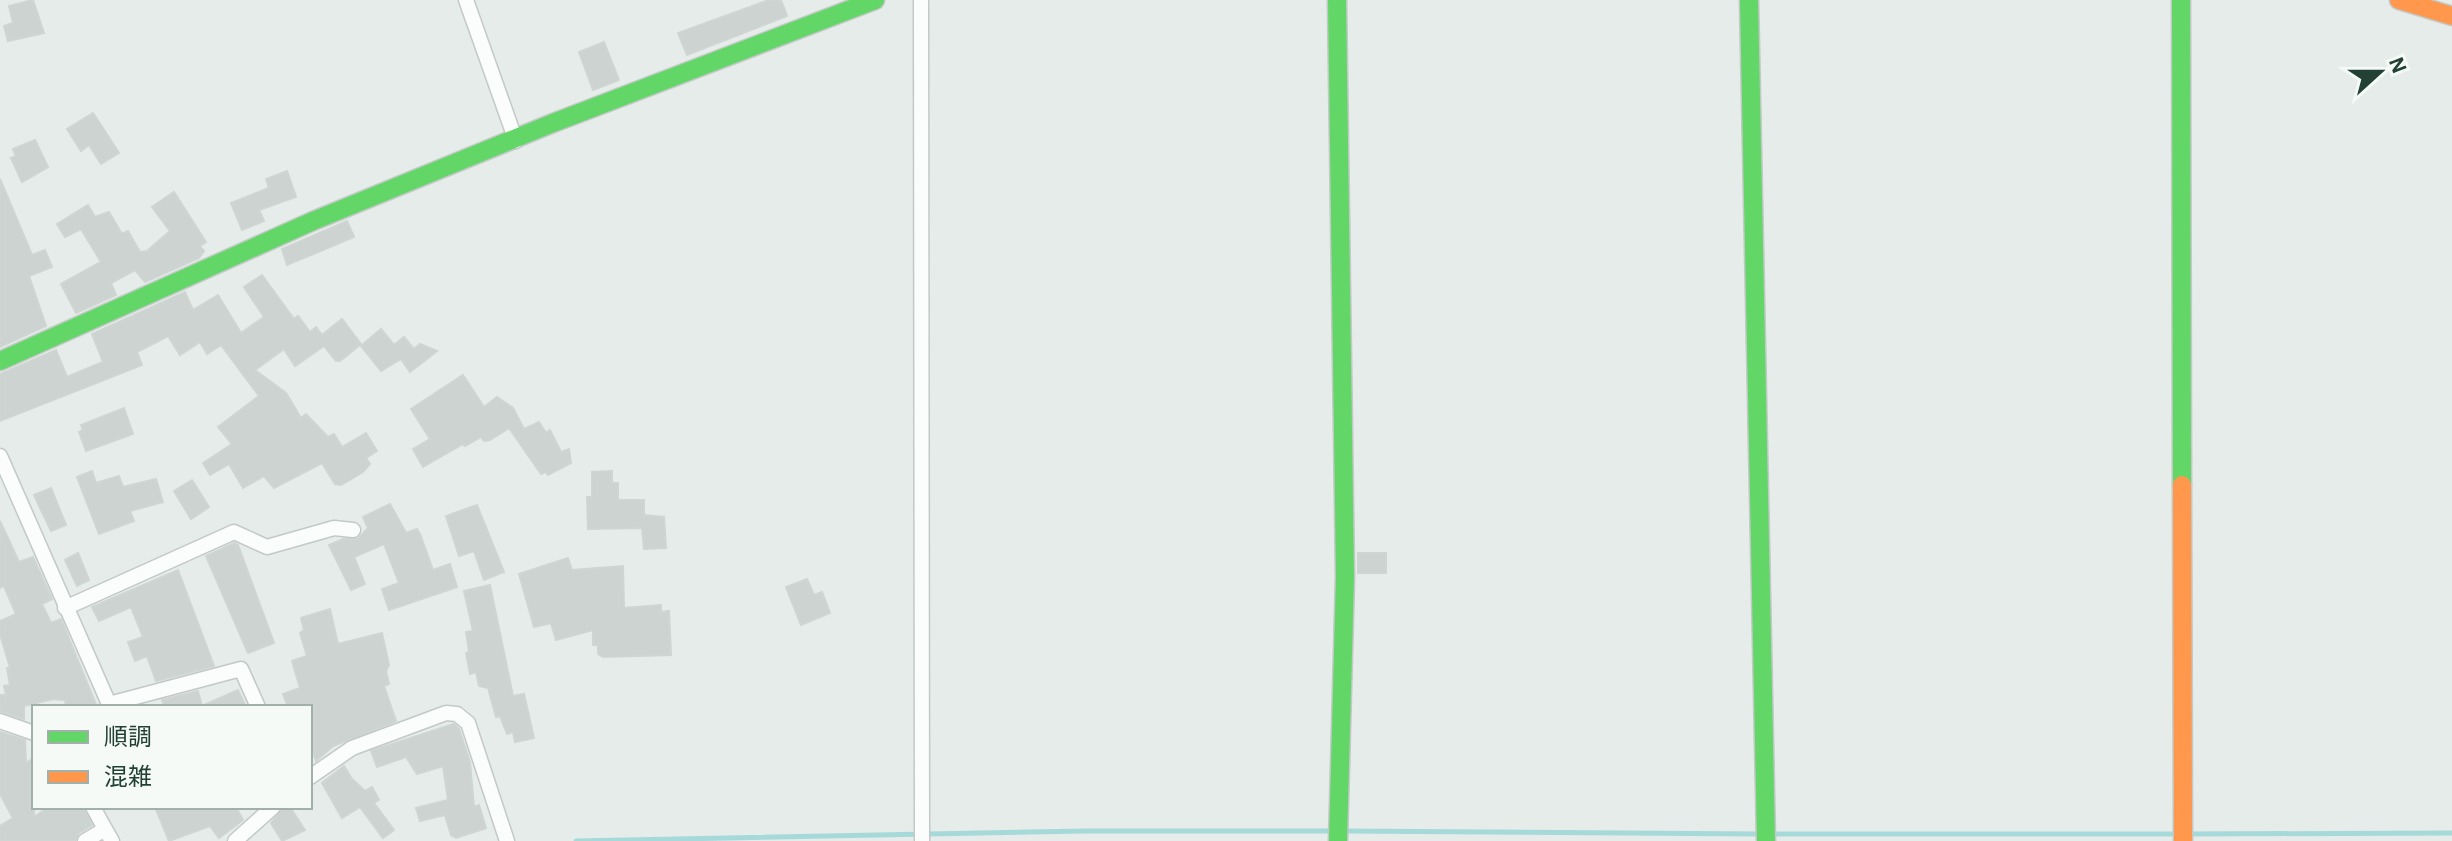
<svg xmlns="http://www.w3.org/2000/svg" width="2452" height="841" viewBox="0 0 2452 841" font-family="'Alegreya Sans','Noto Sans JP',sans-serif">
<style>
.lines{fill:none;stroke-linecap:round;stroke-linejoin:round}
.stream{stroke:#a6d9da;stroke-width:5}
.building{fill:#cdd3d0;stroke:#cfd5d2;stroke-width:2}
.street-casing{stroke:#c3c9c6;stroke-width:17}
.fast-casing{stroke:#c2c9c6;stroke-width:21}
.slow-casing{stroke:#c2c9c6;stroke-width:21}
.street{stroke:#fbfcfc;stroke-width:14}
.fast{stroke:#63d668;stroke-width:18}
.slow{stroke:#ff974d;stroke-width:18}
</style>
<rect width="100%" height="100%" fill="#e6ece9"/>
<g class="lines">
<g class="stream">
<path d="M1345,831L1759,834"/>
<path d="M1769,834H2179"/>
<path d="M2189,834L2452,833"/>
<path d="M576,841L1085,831H1335"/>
</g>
</g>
<g class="building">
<path d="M33,0L44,33L8,41L4,26L13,23L9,6Z"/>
<path d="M769,0H781L787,16L687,55L678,33Z"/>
<path d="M604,42L619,80L593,90L579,52Z"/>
<path d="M93,113L119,153L101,164L89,145L81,151L67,129Z"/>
<path d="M35,140L48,167L22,182L11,158L16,156L13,149Z"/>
<path d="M287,171L296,197L259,210L264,221L242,230L231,203L269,188L266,179Z"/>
<path d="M0,179L32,255L45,250L52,267L29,276L46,326L0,347Z"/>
<path d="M174,192L206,242L200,246L204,251L199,258L145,282L135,270L111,283L116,295L76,313L61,284L101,262L81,229L65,237L57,224L88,205L95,217L109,212L122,234L128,231L140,252L147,251L170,231L152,207Z"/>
<path d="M347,221L354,237L287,265L282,249Z"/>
<path d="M262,275L294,319L298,316L310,332L316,327L322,335L342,319L361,344L340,361H336L324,346L295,366L284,349L255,370L286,393L301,418L306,414L328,437L334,434L342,447L366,433L377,451L366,458L370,464L363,472L341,485L335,484L322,463L274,488L264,476L243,488L229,464L210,475L203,463L232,444L218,427L259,396L221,345L207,354L200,342L180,355L168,336L137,352L142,365L0,421V374L56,350L67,377L103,362L92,334L185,292L193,310L218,295L241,333L264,317L244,287Z"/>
<path d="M381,329L394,345L404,337L414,349L420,344L437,351L410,372L401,359L381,371L361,346Z"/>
<path d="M463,375L484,407L497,397L513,408L524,429L539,422L546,433L550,430L561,452L569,449L571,463L548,475L546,472L541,474L509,428L490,440L484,441L481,437L465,446L463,444L423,467L413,449L430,439L411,409Z"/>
<path d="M124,408L133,434L86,451L79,432L83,430L81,425Z"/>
<path d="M92,471L96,483L119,476L123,487L156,479L163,502L130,511L134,521L99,534L77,477Z"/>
<path d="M612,471V483H618V500H644V515L664,517L666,548L644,549L642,528L588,529L587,497H592V472Z"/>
<path d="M192,480L209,507L191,519L174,491Z"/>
<path d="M51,488L66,525L51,531L34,495Z"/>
<path d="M390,504L406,533L417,529L420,534L433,570L450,564L457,587L389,610L382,589L399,583L384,544L354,557L365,584L351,590L329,545L343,539H358L368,528L363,517Z"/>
<path d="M477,505L504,572L484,580L474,551L459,556L446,516Z"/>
<path d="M0,521L19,562L33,557L52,599L42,604L51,623L61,619L97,707H66L65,700L53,699L24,706V719L0,711V695H6L4,686L10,685L7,668H10L0,634V621L16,614L4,586L0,588Z"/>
<path d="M234,543L238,545L274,643L248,653L206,556Z"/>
<path d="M78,553L89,580L77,586L65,560Z"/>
<rect x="1358" y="553" width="28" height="20"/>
<path d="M568,558L572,570L623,566L624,608L661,605V612L669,611L671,655L603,657L598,654V645H593V630L556,640L551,623L534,627L519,574Z"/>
<path d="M178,570L214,666L156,681L147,656L135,661L128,642L143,637L131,607L99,621L92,607Z"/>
<path d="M807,579L814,595L822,592L830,613L801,625L786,587Z"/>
<path d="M490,585L513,696L524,694L534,738L515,742L513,732L507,734L500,716L496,717L488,688L479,686L476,672L470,674L466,653L469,652L466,632L473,631L464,591Z"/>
<path d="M330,609L338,644L382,633L389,665L386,671L389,684L384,686L396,721L333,746L316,761L310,744V707H288L283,694L300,688L292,661L307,656L300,633L304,630L301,618Z"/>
<path d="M238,690L246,707H165L162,700L198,691L202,706Z"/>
<path d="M454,724L459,729L470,762L474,807L479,805L486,828L456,838L451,835L445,815L420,821L416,808L448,800L443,766L417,774L406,757L377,767L371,751Z"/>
<path d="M0,732L25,740L26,763L34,758V817L49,807H83L92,825L79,833L75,841H0V826L13,818L0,794Z"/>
<path d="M344,766L352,779L365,791L372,787L379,800L374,803L394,830L383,838L360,807L342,818L322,783Z"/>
<path d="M155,807H236L243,820L219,838L210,826L169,841Z"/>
<path d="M290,807L305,830L282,841L271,823L283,808Z"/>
</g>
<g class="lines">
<defs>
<g id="street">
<path d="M466,0L516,141"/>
<path d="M921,0L922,841"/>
<path d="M0,456L109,704L241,669L258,707"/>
<path d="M65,608L234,532L267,547L334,528L353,530"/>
<path d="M0,721L34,733"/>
<path d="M310,777L352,748L446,713L457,714L468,723L507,841"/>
<path d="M93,807L105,829"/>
<path d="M85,841L105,829L112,841"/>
<path d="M235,841L273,807"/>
</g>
<g id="fast">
<path d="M1337,0L1345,577L1338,841"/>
<path d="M1749,0L1766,841"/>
<path d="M2181,0L2182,485"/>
<path d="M0,361L313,221L553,123L875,0"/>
</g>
<g id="slow">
<path d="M2399,0L2452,16"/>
<path d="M2182,485L2183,841"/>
</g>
</defs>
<use href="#street" class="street-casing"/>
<use href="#fast" class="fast-casing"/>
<use href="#slow" class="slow-casing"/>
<use href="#street" class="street"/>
<use href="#fast" class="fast"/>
<use href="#slow" class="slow"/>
</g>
<rect x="32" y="705" width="280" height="104" fill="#f5faf7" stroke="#a1b0a9" stroke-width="2"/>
<rect x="48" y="731" width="40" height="12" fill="#63d668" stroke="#a1b0a9" stroke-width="2"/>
<text x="104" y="745" font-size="24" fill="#234035">順調</text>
<rect x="48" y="771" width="40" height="12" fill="#ff974d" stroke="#a1b0a9" stroke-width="2"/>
<text x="104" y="785" font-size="24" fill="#234035">混雑</text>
<g transform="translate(2380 72) rotate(69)" stroke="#f5faf7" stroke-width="6" paint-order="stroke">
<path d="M0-6L14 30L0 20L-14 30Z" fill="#234035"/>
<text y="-12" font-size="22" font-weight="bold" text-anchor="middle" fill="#234035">N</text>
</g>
</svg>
